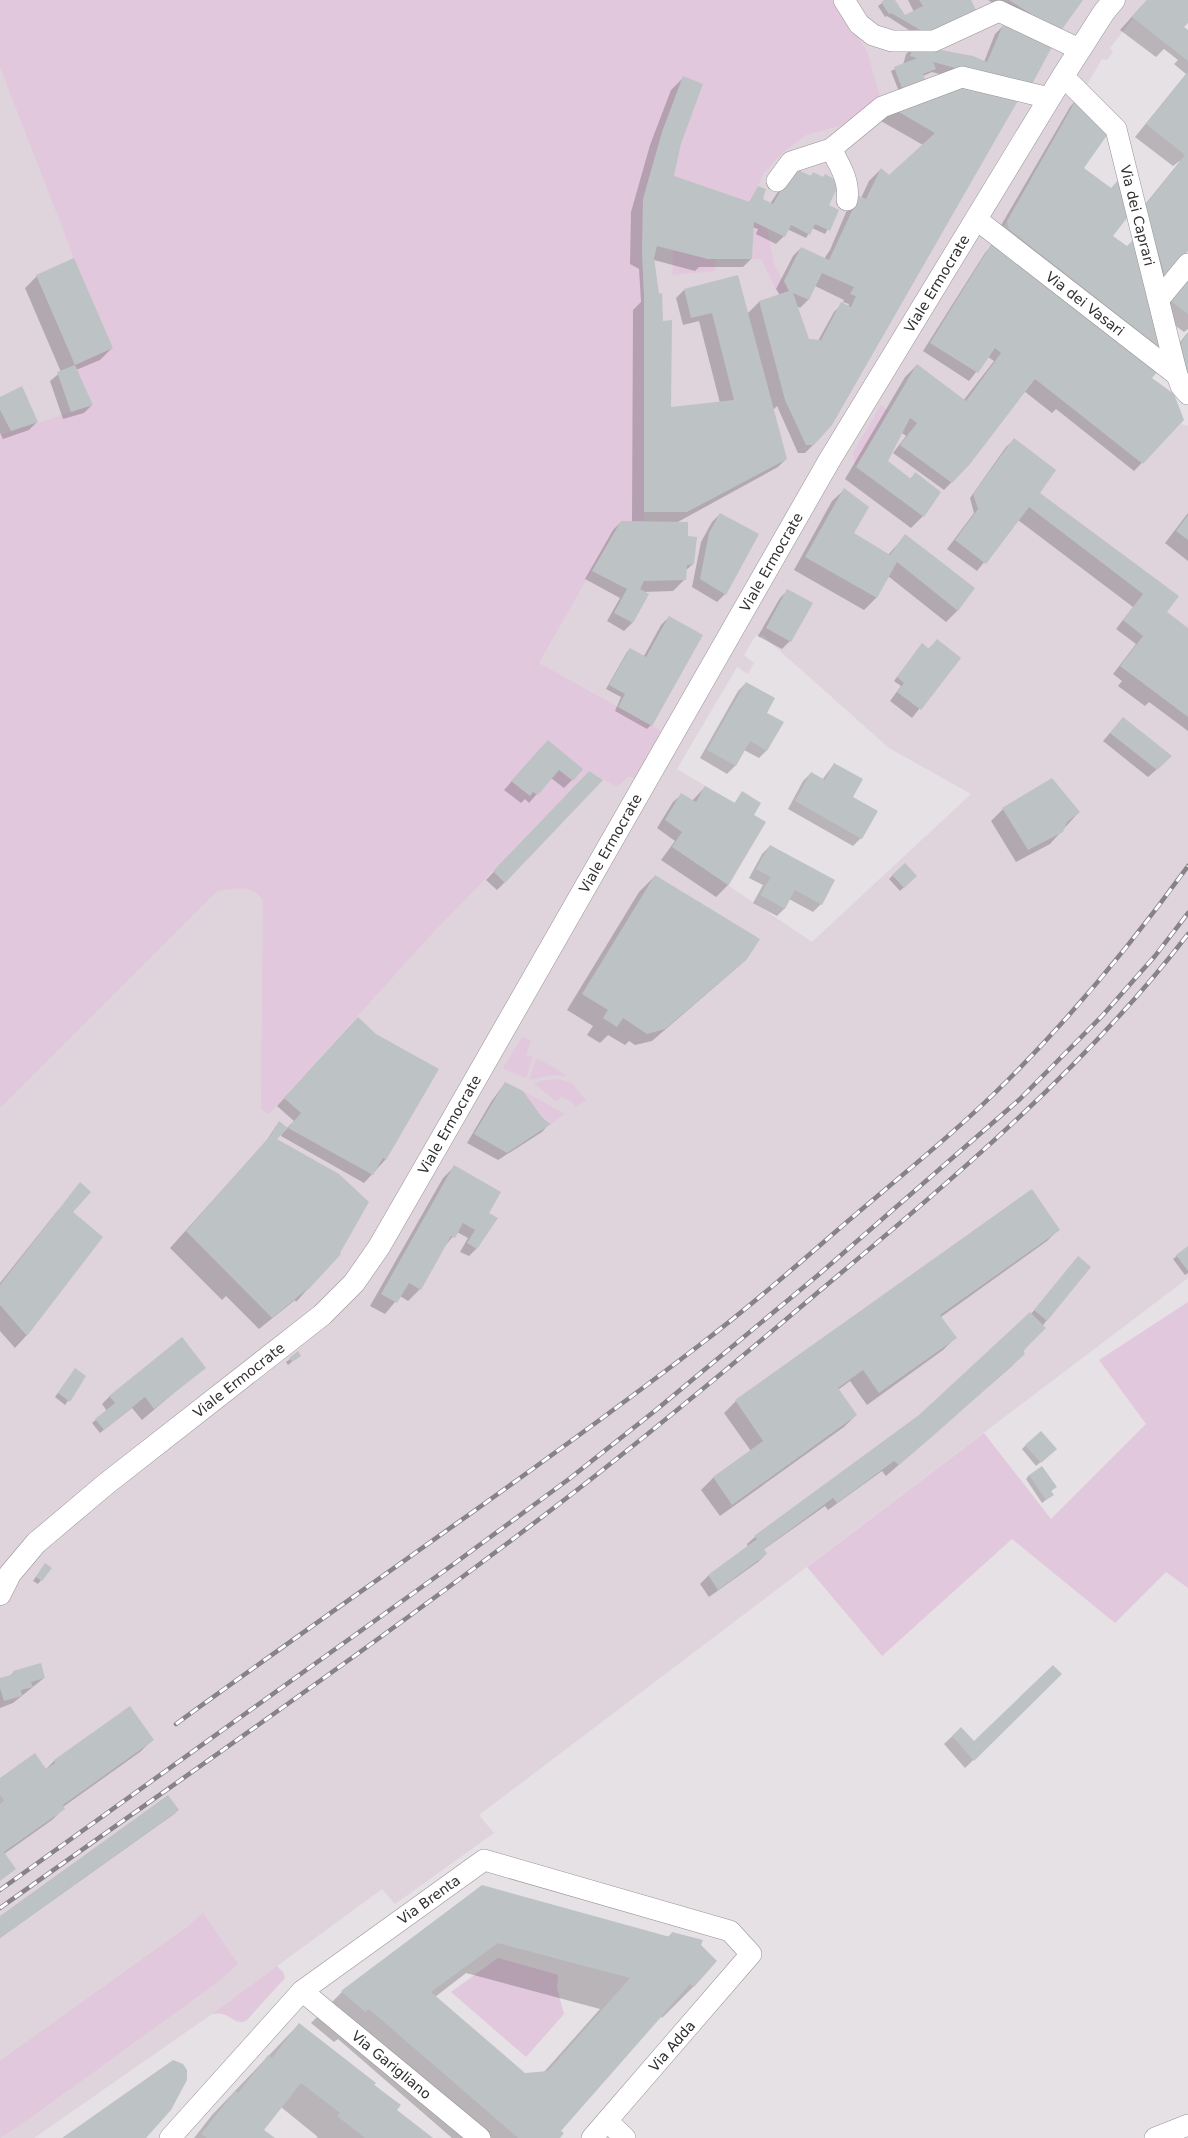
<svg xmlns="http://www.w3.org/2000/svg" width="1188" height="2138" viewBox="0 0 1188 2138" font-family="'DejaVu Sans',sans-serif">
<style>
.built{fill:#dfd3dc;fill-rule:evenodd}
.green{fill:#e2c8dc}
.shadow{fill:#0003;fill-rule:evenodd}
.building{fill:#bdc3c4;fill-rule:evenodd}
.lines{fill:none;stroke-linecap:round;stroke-linejoin:round}
.minor-casing{stroke:#989397;stroke-width:22}
.secondary-casing{stroke:#989397;stroke-width:23}
.minor{stroke:#fff;stroke-width:21}
.secondary{stroke:#fff;stroke-width:22}
.rail-casing{stroke:#868285;stroke-width:4.5}
.rail{stroke:#fff;stroke-width:3;stroke-dasharray:9;stroke-linecap:butt}
.labels{text-anchor:middle;stroke-width:3;stroke-linejoin:round;paint-order:stroke}
.street-label{font-size:14px;fill:#312f30;stroke:#fff}
</style>
<rect width="100%" height="100%" fill="#e6e1e5"/>
<path class="built" d="M0,0H1147L1110,48L1113,52L1107,60L1102,59L1007,221L950,311L1143,464L1181,424L1188,426V1278L479,1815L494,1833L395,1904L382,1889L212,2014L34,2138H0V1804L4,1801L0,1795ZM756,635L760,638L762,635L889,748L971,794L812,942L729,886L766,822L677,769L737,667L748,674L754,663L744,655Z"/>
<g class="green">
<path d="M0,0H838L857,36L867,51L880,97L843,125L806,135L781,154L764,173L750,202L674,176L681,144L703,84L683,77L662,132L643,199L642,252L644,297V521H620L539,663L661,731L635,779L629,776L617,787L589,771L428,938L269,1114L261,1109L263,900C249,883 237,889 217,891L0,1108V435L93,405L75,365L113,348L74,258L0,67Z"/>
<path d="M754,222L767,228L774,265L789,291L779,295L761,259H752Z"/>
<path d="M673,250L708,259H716L715,271L672,275Z"/>
<path d="M881,405L889,411L856,467L853,453Z"/>
<path d="M522,1037L531,1040L526,1055L533,1057L526,1078L503,1068Z"/>
<path d="M536,1058L555,1068L567,1076L552,1075L529,1080Z"/>
<path d="M556,1079L571,1082L586,1100L576,1107L571,1101L562,1097L556,1101L534,1084L540,1081Z"/>
<path d="M523,1091L565,1114L551,1124L544,1120Z"/>
<path d="M1188,1302V1588L1166,1572L1115,1623L1012,1539L882,1656L807,1567L984,1433L1051,1519L1146,1424L1099,1360Z"/>
<path d="M203,1913L238,1964L215,1984L33,2116L0,2138V2061L187,1927Z"/>
<path d="M498,1958L558,1975L557,1988L564,2014L526,2057L451,1992Z"/>
<path d="M277,1966L283,1972L285,1978L246,2021C235,2025 232,2016 222,2014C220,2013 215,2014 212,2014Z"/>
</g>
<g class="shadow">
<path d="M886,0H894L904,16L914,12L908,0H969L928,39L912,32L887,16L885,17L878,6Z"/>
<path d="M988,0H1081L1051,39Z"/>
<path d="M1147,0H1188V21L1183,28L1188,32V249L1154,290L1134,218L1181,160L1173,166L1135,137L1186,74L1174,64L1178,60L1164,49L1156,57L1120,30Z"/>
<path d="M1003,26L1021,95L932,72L923,76L900,94L891,71L903,65L906,54L914,46L984,62L995,34Z"/>
<path d="M683,78L680,144L673,176L749,203L758,187L762,200L770,204L790,173L810,176L813,174L827,206L838,211L825,234L812,228L806,238L787,229L784,236L776,244L756,234L758,229L752,227L751,259L743,267H699L695,271L654,260L662,322L670,408L720,403L699,321L683,325L676,298L684,290L747,314L759,302L780,295L776,289L793,256L801,248L824,259L830,250L847,210L861,198L869,181L881,169L889,177L923,145L881,121L893,109L964,86L813,445L805,453H798L777,406L773,410L786,459L778,467L676,523L687,537L693,564L685,571V579L673,591L643,592L648,595L632,623L624,631L607,621L620,598L585,579L613,530L621,522H632L633,310L641,302L639,269L630,264L631,212L650,145L671,90ZM815,286L844,300L843,302L849,304L848,307L842,304L834,312L818,341L808,340L797,306L800,308L808,300Z"/>
<path d="M1077,99L1083,168L1112,236L1127,247L1161,343L1155,350L996,234L1070,107Z"/>
<path d="M992,245L1151,379L1183,420L1134,471L1056,409L1052,413L1024,391L970,463L944,490L893,453L906,436L902,433L886,461L910,479L915,474L923,516L911,528L845,479L905,377L917,365L963,401L994,361L988,357L969,381L923,351L985,253Z"/>
<path d="M37,276L112,348L100,360L76,370L92,405L84,413L63,419L50,381L61,372L25,288Z"/>
<path d="M1188,278V329L1184,332L1160,314Z"/>
<path d="M1188,332V389L1173,351Z"/>
<path d="M0,398L37,422L29,430L3,439L0,433Z"/>
<path d="M1014,440L1035,497L1165,612L1188,629V731L1149,702L1145,706L1118,686L1122,681L1113,674L1136,644L1116,629L1133,607L1018,520L977,571L947,549L974,513L970,498L1006,447Z"/>
<path d="M844,490L853,534L888,555L905,536L958,610L946,622L888,576L876,598L864,610L794,570L832,501Z"/>
<path d="M1188,513V561L1165,543Z"/>
<path d="M720,514L758,535L725,594L717,602L692,587L701,542L712,522Z"/>
<path d="M788,590L812,603L790,641L782,649L758,636L780,598Z"/>
<path d="M669,617L651,725L647,729L615,711L621,697L606,689L627,652L630,649L644,656L661,625Z"/>
<path d="M937,641L959,658L912,718L890,701L901,686L894,681L919,648L928,649Z"/>
<path d="M746,683L765,713L767,750L759,758L744,750L735,766L727,774L700,758L738,691Z"/>
<path d="M1123,718L1163,764L1148,777L1103,741Z"/>
<path d="M540,749L582,770L564,788L551,778L529,803L525,799L521,803L504,790Z"/>
<path d="M834,764L851,797L861,838L853,846L788,809L803,781L811,773L822,780Z"/>
<path d="M582,780L505,882L497,890L486,880Z"/>
<path d="M705,787L734,804L742,792L753,815L765,822L728,885L716,897L661,860L675,841L657,828L673,802L681,795L692,801Z"/>
<path d="M1003,809L1079,812L1050,844L1016,862L991,821Z"/>
<path d="M770,846L821,904L813,912L789,899L785,908L777,916L753,903L763,885L749,878L762,854Z"/>
<path d="M905,864L916,876L900,891L889,879Z"/>
<path d="M655,876L747,959L652,1041L635,1045L629,1041L625,1045L608,1035L600,1043L587,1035L593,1026L567,1010L639,892Z"/>
<path d="M350,1026L386,1159L364,1183L281,1136L284,1131L275,1139L339,1254L296,1302L295,1300L259,1329L226,1296L222,1300L170,1248L267,1140L276,1126L279,1123L287,1128L294,1121L277,1106Z"/>
<path d="M505,1083L549,1124L542,1132L498,1160L467,1143L491,1102Z"/>
<path d="M455,1166L489,1211L476,1249L469,1256L460,1252L468,1238L457,1232L443,1248L420,1289L408,1301L400,1296L385,1314L370,1306L443,1178Z"/>
<path d="M1031,1190L1059,1229L1047,1241L941,1317L955,1338L943,1350L867,1405L850,1381L838,1390L856,1415L844,1427L720,1516L701,1490L713,1478L751,1451L724,1413L736,1401Z"/>
<path d="M59,1209L102,1237L26,1336L15,1348L0,1331V1283Z"/>
<path d="M1188,1247V1273L1185,1275L1173,1259Z"/>
<path d="M1078,1258L1047,1320L1012,1366L886,1476L882,1471L828,1510L825,1506L763,1550L766,1554L758,1562L709,1597L700,1584L708,1576L748,1547L747,1544L755,1537L920,1416L1031,1314Z"/>
<path d="M299,1356L288,1365L286,1362L290,1359Z"/>
<path d="M204,1367L142,1420L132,1408L100,1433L92,1423L107,1411L102,1404L110,1396Z"/>
<path d="M75,1369L85,1376L65,1405L55,1397Z"/>
<path d="M1026,1445L1052,1452L1036,1466L1022,1449Z"/>
<path d="M1029,1475L1055,1487L1050,1492L1052,1495L1042,1503L1026,1479Z"/>
<path d="M42,1568H50L38,1584L33,1581Z"/>
<path d="M14,1672L44,1678L13,1703L0,1708V1679L10,1676Z"/>
<path d="M1061,1674L965,1768L944,1744L961,1728L974,1742Z"/>
<path d="M152,1740L140,1752L63,1807L64,1808L52,1820L4,1854L0,1880V1779L45,1770L54,1761Z"/>
<path d="M178,1810L174,1814L0,1938V1917Z"/>
<path d="M482,1886L667,1938L672,1933L700,1945L716,1961L693,1987L662,2018L661,2016L560,2131L559,2138H452L338,2039L334,2042L311,2023L342,1992ZM466,1973L600,2009L544,2072L524,2074L435,1997Z"/>
<path d="M299,2024L399,2105L392,2114L431,2138H316L318,2137L281,2107L263,2130L273,2138H194L212,2115Z"/>
</g>
<g class="building">
<path d="M884,0H895L905,15L923,6L919,0H971L976,10L936,32L922,31L891,13L889,14L881,2Z"/>
<path d="M1009,0H1083L1060,32Z"/>
<path d="M1147,0H1188V23L1184,27L1188,30V61L1132,17Z"/>
<path d="M1003,25L1053,45L1030,88L933,62L936,69L923,74L926,82L903,91L894,67L917,58L910,56L914,45L973,56L987,62Z"/>
<path d="M1188,72V251L1166,279L1145,206L1185,155L1146,124Z"/>
<path d="M683,76L703,84L681,144L674,176L750,202L758,186L766,189L763,199L773,204L794,168L811,176L813,172L823,177L825,174L840,182L829,205L839,210L830,231L815,224L810,235L791,225L785,237L754,222L752,259H708L657,246L654,258L659,294L662,293L663,321L672,320L671,407L734,400L712,313L691,318L684,289L738,275L787,459L687,512H644V297L642,252L643,199L662,132Z"/>
<path d="M964,85L1020,97L832,425L814,445H806L785,400L759,301L789,291L784,281L801,247L829,260L859,196L866,199L881,168L889,175L935,133L892,108ZM822,273L854,287L850,294L856,296L851,307L841,302L821,340L809,339L793,293L809,300Z"/>
<path d="M1077,98L1110,131L1084,168L1111,188L1121,177L1130,214L1113,236L1127,246L1136,237L1159,347L1009,229L1007,221Z"/>
<path d="M992,243L1158,371L1152,378L1174,394L1184,420L1143,464L1035,379L970,464L952,483L900,445L917,423L910,418L888,461L911,479L915,472L941,492L924,517L856,467L917,364L966,401L1001,353L995,348L978,373L930,343Z"/>
<path d="M74,258L113,348L75,365L36,275Z"/>
<path d="M1188,280V314L1171,301Z"/>
<path d="M1188,333V376L1186,375L1181,343Z"/>
<path d="M75,365L93,405L71,412L57,372Z"/>
<path d="M22,386L38,422L11,431L0,410V397Z"/>
<path d="M1014,438L1056,470L1040,493L1179,596L1167,612L1188,628V717L1120,666L1143,636L1123,620L1143,594L1029,507L986,564L955,540L978,509L973,494Z"/>
<path d="M844,488L869,507L854,533L890,555L905,534L975,588L958,611L897,562L877,598L805,557Z"/>
<path d="M720,513L759,534L726,595L700,579L709,533Z"/>
<path d="M1188,515V540L1176,531Z"/>
<path d="M621,521L688,522V536L697,537L694,564L687,565L686,580L644,581L640,589L649,594L633,623L614,613L627,589L592,571Z"/>
<path d="M787,589L813,603L791,642L766,628Z"/>
<path d="M669,616L703,635L652,726L618,707L625,694L609,685L630,648L646,657Z"/>
<path d="M937,639L961,658L921,710L897,692L904,683L897,677L922,643L929,649Z"/>
<path d="M746,682L775,698L767,713L784,722L767,751L750,741L736,766L707,750Z"/>
<path d="M1123,717L1172,756L1157,770L1110,733Z"/>
<path d="M548,740L583,769L573,781L559,770L538,795L533,792L530,796L511,781Z"/>
<path d="M834,763L863,779L853,797L878,811L862,839L795,801L811,772L825,780Z"/>
<path d="M589,771L603,780L505,883L493,871Z"/>
<path d="M1052,778L1080,812L1067,822L1063,832L1028,850L1002,808Z"/>
<path d="M705,786L735,803L742,791L761,803L754,815L766,822L728,885L672,847L682,832L665,820L681,793L696,802Z"/>
<path d="M770,845L835,880L822,905L795,890L785,909L760,895L771,877L756,869Z"/>
<path d="M905,863L917,876L904,888L892,875Z"/>
<path d="M655,875L760,939L747,959L665,1029L647,1034L623,1018L617,1027L603,1018L608,1010L582,994Z"/>
<path d="M358,1017L376,1034L439,1069L386,1160L383,1158L373,1175L288,1128L301,1113L284,1098Z"/>
<path d="M505,1082L523,1091L544,1120L551,1124L507,1153L474,1134Z"/>
<path d="M279,1121L288,1128L277,1139L339,1174L369,1202L340,1253L341,1254L308,1290L307,1289L272,1318L186,1231L271,1135Z"/>
<path d="M454,1165L501,1192L489,1213L498,1218L477,1249L467,1243L475,1230L463,1223L455,1238L451,1236L421,1290L409,1283L397,1303L381,1294Z"/>
<path d="M80,1182L91,1192L73,1212L103,1237L27,1336L0,1305V1285Z"/>
<path d="M1032,1189L1060,1230L940,1315L957,1338L879,1393L863,1370L838,1388L857,1415L732,1505L713,1477L763,1441L735,1400Z"/>
<path d="M1188,1246V1271L1176,1255Z"/>
<path d="M1078,1256L1091,1267L1047,1321L1034,1310Z"/>
<path d="M1030,1312L1046,1328L1023,1351L1025,1354L934,1435L899,1465L894,1461L837,1503L833,1498L764,1549L767,1554L718,1590L708,1575L757,1539L754,1536L919,1415Z"/>
<path d="M182,1337L206,1368L154,1409L145,1397L104,1430L95,1419L115,1403L109,1396Z"/>
<path d="M298,1351L301,1356L292,1362L289,1358Z"/>
<path d="M75,1368L86,1376L70,1402L58,1393Z"/>
<path d="M1041,1431L1057,1449L1041,1463L1025,1445Z"/>
<path d="M1042,1466L1057,1487L1051,1491L1054,1495L1046,1500L1029,1475Z"/>
<path d="M45,1563L52,1568L42,1581L36,1577Z"/>
<path d="M41,1663L45,1678L31,1682L33,1687L21,1690L22,1696L4,1701L0,1688V1678L14,1674L13,1671Z"/>
<path d="M1053,1665L1062,1674L974,1761L952,1736L961,1727L974,1741Z"/>
<path d="M130,1706L154,1740L63,1805L65,1809L4,1852L16,1869L0,1881V1804L4,1801L0,1795V1778L35,1753L46,1769L55,1763L54,1760Z"/>
<path d="M168,1795L179,1810L0,1938V1916Z"/>
<path d="M482,1885L670,1937L672,1932L703,1940L701,1945L717,1961L694,1987L690,1984L561,2131L564,2133L560,2138H518L369,2009L365,2012L341,1991ZM498,1943L630,1978L548,2071L525,2073L431,1992Z"/>
<path d="M299,2023L376,2083L374,2085L401,2105L397,2110L433,2138H365L337,2116L340,2113L301,2083L264,2130L275,2138H207L201,2134L235,2091L238,2093L268,2055L272,2058Z"/>
<path d="M173,2060L183,2064L187,2070V2080L171,2110L146,2138H62Z"/>
</g>
<g class="lines">
<defs>
<g id="minor">
<path d="M844,0L859,24L873,35L892,41H934L999,11L1079,49"/>
<path id="s1" d="M1063,76L1116,129L1177,375"/>
<path d="M831,149C840,166 850,181 847,200"/>
<path d="M777,181L791,162L831,149L882,107L962,77L1049,98"/>
<path id="s2" d="M976,219L1177,375L1181,386L1188,394"/>
<path d="M1159,299L1188,264"/>
<path id="s3" d="M302,1991L480,2138"/>
<path d="M607,2121L625,2138"/>
<path id="s4" d="M170,2138L302,1991L484,1860L730,1931L751,1954L592,2138"/>
<path d="M1155,2138L1188,2125"/>
</g>
<g id="secondary">
<path id="s5" d="M0,1594L10,1574L36,1543L106,1484L322,1315L354,1283L379,1247L451,1122L829,461L1063,76L1104,12L1114,0"/>
</g>
</defs>
<use href="#minor" class="minor-casing"/>
<use href="#secondary" class="secondary-casing"/>
<use href="#minor" class="minor"/>
<use href="#secondary" class="secondary"/>
<defs>
<g id="rail">
<path d="M176,1724C349,1598 527,1477 697,1347C747,1309 794,1268 841,1227C897,1179 955,1133 1007,1081C1074,1014 1133,942 1188,866"/>
<path d="M0,1890L451,1566L569,1479L656,1410L817,1276L1020,1099L1102,1016L1155,956L1188,913"/>
<path d="M0,1908C199,1766 402,1627 595,1476C670,1417 743,1356 816,1294C948,1183 1082,1072 1188,934"/>
</g>
</defs>
<use href="#rail" class="rail-casing"/>
<use href="#rail" class="rail"/>
</g>
<g class="labels">
<g class="street-label">
<text dy="5" stroke="none"><textPath href="#s1" startOffset="164">Via dei Caprari</textPath></text>
<text dy="5" stroke="none"><textPath href="#s5" startOffset="1631">Viale Ermocrate</textPath></text>
<text dy="5" stroke="none"><textPath href="#s2" startOffset="138">Via dei Vasari</textPath></text>
<text dy="5" stroke="none"><textPath href="#s5" startOffset="1307">Viale Ermocrate</textPath></text>
<text dy="5" stroke="none"><textPath href="#s5" startOffset="983">Viale Ermocrate</textPath></text>
<text dy="5" stroke="none"><textPath href="#s5" startOffset="659">Viale Ermocrate</textPath></text>
<text dy="5" stroke="none"><textPath href="#s5" startOffset="323">Viale Ermocrate</textPath></text>
<text dy="5" stroke="none"><textPath href="#s4" startOffset="354">Via Brenta</textPath></text>
<text transform="translate(672 2046) rotate(-49)" y="5">Via Adda</text>
<text dy="5" stroke="none"><textPath href="#s3" startOffset="116">Via Garigliano</textPath></text>
</g>
</g>
</svg>
